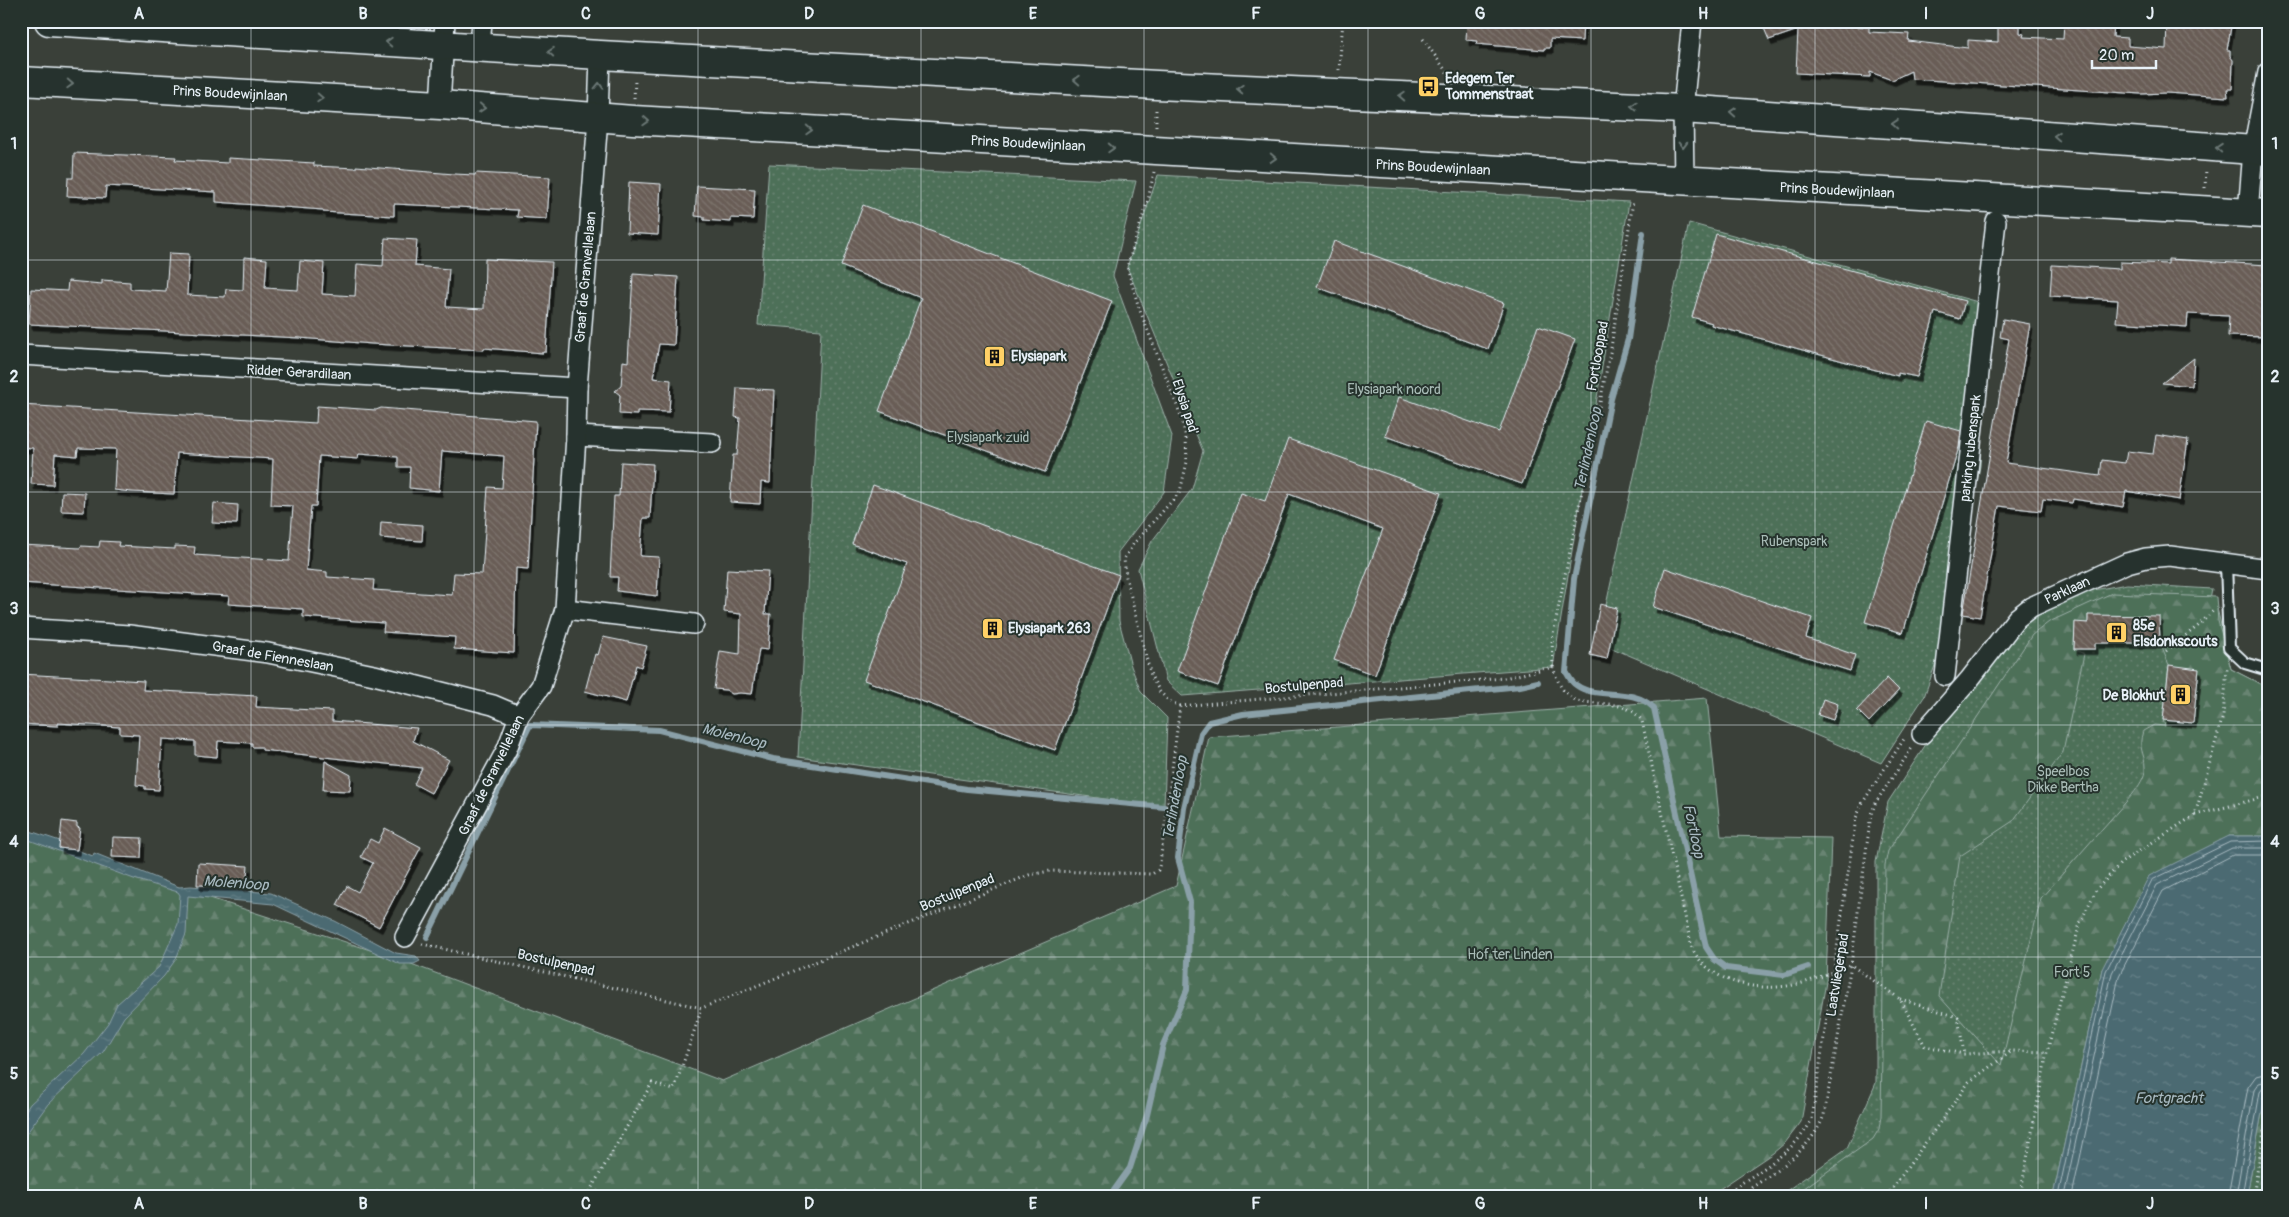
<svg xmlns="http://www.w3.org/2000/svg" width="2289" height="1217" viewBox="0 0 2289 1217" font-family="Pangolin,sans-serif">
<style>
.grass{fill:url(#grass-dots);stroke:#9bb0a8}
.forest{fill:url(#forest-firs);stroke:#9bb0a8;fill-rule:evenodd}
.water{fill:url(#water-ripples);stroke:#8aa0a8}
.lines{fill:none;stroke-linecap:round;stroke-linejoin:round}
.shore{stroke:#a9bbc2;stroke-width:1}
.stream{stroke:#8aa0a8;stroke-width:6}
.building{fill:url(#building-back-hatch);stroke:#e8f1f8;fill-rule:evenodd;filter:url(#shadow)}
.service-casing{stroke:#e8f1f8;stroke-width:14}
.minor-casing{stroke:#e8f1f8;stroke-width:22}
.secondary-casing{stroke:#e8f1f8;stroke-width:31}
.path{stroke:#e8f1f8;stroke-width:3;stroke-dasharray:1 4;stroke-linecap:butt}
.service{stroke:#26332d;stroke-width:10}
.minor{stroke:#26332d;stroke-width:19}
.secondary{stroke:#26332d;stroke-width:28}
.oneway{stroke:#6a7674}
.grid{fill:none;stroke:#e8f1f8;stroke-width:1;stroke-opacity:0.55}
.labels{text-anchor:middle;stroke-width:4;stroke-linejoin:round;paint-order:stroke}
.poi-label{font-size:14px;font-weight:bold;fill:#e8f1f8;stroke:#26332d;text-anchor:start}
.street-label{font-size:14px;fill:#e8f1f8;stroke:#26332d}
.park-label{font-size:14px;fill:#aabdb8;stroke:#26332d}
.water-label{font-size:15px;font-style:italic;fill:#a9bbc2;stroke:#26332d}
.neatline{fill:none;stroke:#e8f1f8;stroke-width:2}
.grid-label{font-size:16px;text-anchor:middle;font-weight:bold;fill:#e8f1f8}
</style>
<defs>
<pattern id="grass-dots" width="8" height="8" patternUnits="userSpaceOnUse" patternTransform="scale(1.25)"><rect width="8" height="8" fill="#4e6f59"/><path d="M2 2h.1M6 6h.1" fill="none" stroke="#688472" stroke-width="1.8" stroke-linecap="round"/></pattern>
<pattern id="forest-firs" width="22" height="20" patternUnits="userSpaceOnUse" patternTransform="scale(1.25)"><rect width="22" height="20" fill="#4e6f59"/><path d="M5 1l3.5 6h-7zM16 11l3.5 6h-7z" fill="#688472"/></pattern>
<pattern id="water-ripples" width="26" height="14" patternUnits="userSpaceOnUse" patternTransform="scale(1.25)"><rect width="26" height="14" fill="#4b6a72"/><path d="M2 4q2-2 4 0t4 0M15 11q2-2 4 0t4 0" fill="none" stroke="#658087"/></pattern>
<pattern id="building-back-hatch" width="6" height="6" patternUnits="userSpaceOnUse" patternTransform="scale(1.25)"><rect width="6" height="6" fill="#695d56"/><path d="M-1 5l2 2M0 0l6 6M5-1l2 2" fill="none" stroke="#7e756f"/></pattern>
<filter id="shadow"><feDropShadow dx="3" dy="5.5" stdDeviation="0" flood-color="#0009"/></filter>
</defs>
<rect width="100%" height="100%" fill="#3a4039"/>
<filter id="ink" filterUnits="userSpaceOnUse"><feTurbulence type="fractalNoise" baseFrequency=".02" numOctaves="2"/><feDisplacementMap in="SourceGraphic" scale="10" xChannelSelector="R" yChannelSelector="G"/><feConvolveMatrix kernelMatrix="1 2 1 2 8 2 1 2 1" color-interpolation-filters="sRGB"/></filter>
<g filter="url(#ink)">
<g class="grass">
<path d="M769,164L1136,181L1113,276L1172,436L1164,492L1118,552L1119,621L1131,666L1141,692L1167,718L1164,807L798,757L821,330L758,325Z"/>
<path d="M1158,175L1629,202L1553,667L1182,696L1166,681L1138,569L1152,541L1192,489L1203,451L1127,267Z"/>
<path d="M1689,223L1989,305L1980,466L1956,605L1924,697L1881,763L1598,642Z"/>
<path d="M2127,584L2212,589L2209,606L2217,608L2231,669L2268,688V1196H1779L1847,1148L1876,1083V862L1888,802L1936,729L2028,621L2077,593Z"/>
</g>
<g class="forest">
<path d="M2112,593L2216,597L2218,621L2231,669L2268,688V836H2229L2102,969L2053,1196H1793L1873,1139L1879,1129L1881,1116L1885,865L1888,851L2032,635L2049,622ZM2088,615L2160,643L2169,665L2163,720L2165,726L2154,725L2143,731C2137,750 2145,751 2145,768C2146,776 2138,787 2133,794L2041,898L2001,1065L1939,996L1960,856L2013,821L2063,752L2084,654L2074,649L2075,623H2088Z"/>
<path d="M1707,698L1721,836L1831,838L1826,982L1801,1122L1785,1143L1773,1153L1709,1196H21V832L213,899L398,959L722,1081L1176,886L1209,737Z"/>
<path d="M2268,1079V1196H2247Z"/>
</g>
<g class="water">
<path d="M21,828L60,841L59,848L74,849L93,856L94,853L179,887L191,886L271,893L335,921L396,953L416,956L420,961L414,964H400L273,904L188,896L186,934L176,959L164,976L124,1017L103,1052L48,1104L21,1141V1118L30,1104L84,1054L108,1023L117,1004L159,967L178,924L180,895L178,892L134,879L21,837Z"/>
<path d="M2229,836H2268V1079L2247,1196H2053L2102,969L2149,876Z"/>
</g>
<g class="lines">
<g class="shore">
<path d="M2058,1196L2106,971L2152,880L2230,842L2268,841"/>
<path d="M2064,1196L2112,973L2157,885L2232,848H2268"/>
<path d="M2072,1196L2119,976L2163,891L2233,855H2268"/>
<path d="M2228,1196L2248,1087L2256,1076L2268,1073"/>
<path d="M2236,1196L2254,1090L2259,1083L2268,1081"/>
<path d="M2242,1196L2260,1092L2263,1088L2268,1087"/>
</g>
<g class="stream">
<path d="M1643,233L1628,339L1611,399L1574,579L1566,672C1569,676 1571,682 1576,685C1598,701 1630,685 1654,708L1706,947L1714,959L1726,968L1784,975L1808,967"/>
<path d="M427,937L530,725L659,730L773,759L967,789L1164,807"/>
<path d="M1110,1196L1130,1168L1147,1115L1163,1045L1187,990L1190,902L1178,858L1184,808L1201,733L1209,722L1243,714L1520,686L1538,682"/>
</g>
</g>
<g class="building">
<path d="M1467,21H1583L1582,41L1550,39V48H1544V50L1476,44L1477,41L1466,40Z"/>
<path d="M1761,21H1823V25L1869,27V32L1909,34L1908,41L1968,48V40L1998,42V22L2020,23V33L2024,34L2023,37L2063,39L2064,21H2114L2113,37L2128,38V46L2166,49L2167,21H2232L2227,50H2230V56L2233,60L2232,89H2227L2228,97L2166,93L2141,94L1912,79L1911,71L1892,80L1870,72V77L1796,73L1798,30L1769,40Z"/>
<path d="M74,153L176,157L175,160L228,163V158L314,163V166L356,168V166L454,174L475,175L476,173L550,177L547,219L517,217L518,210L394,204V216L323,212V210L216,202V192L106,186L105,198L67,196L68,178H73Z"/>
<path d="M629,182L661,184L658,235L627,233Z"/>
<path d="M697,186L755,189L753,219L731,218V222L704,220V217L695,216Z"/>
<path d="M863,205L1112,301L1045,472L879,411L921,298L841,266Z"/>
<path d="M1716,234L1965,301L1960,319L1935,312L1917,377L1898,373V376L1711,325L1712,323L1692,317Z"/>
<path d="M385,238L417,240L415,266L449,269L446,307L484,309L485,259L552,262L546,352H543V353L484,348V350L372,344L300,338L29,324L31,289L67,291L68,281L102,284V280L130,282V289L166,291L169,253L189,254L187,295L225,297L226,289L243,290L244,257L267,259L265,288L298,290L300,261L324,263L322,294L355,296L357,264L383,266Z"/>
<path d="M1334,241L1504,303L1488,349L1317,287Z"/>
<path d="M2168,259L2268,265V337L2228,336L2229,316L2188,314L2187,327L2116,322L2118,300L2050,296L2052,265L2120,269V262L2168,264Z"/>
<path d="M633,274L678,277L674,345L659,344L653,378L671,380L669,412L637,411V415L619,414L620,395L615,391L621,386L623,361L628,362Z"/>
<path d="M2003,319L2030,324L2006,463L2100,476L2102,460L2125,463L2127,451L2153,454L2156,435L2188,440L2179,500L2126,491L2123,507L2073,499L2072,503L2043,499L2041,511L1999,506L1980,617L1963,614L2009,339L2000,337Z"/>
<path d="M1538,326L1575,339L1522,484L1385,436L1399,397L1499,432Z"/>
<path d="M2194,358L2192,386L2162,383Z"/>
<path d="M737,388L774,390L770,483L761,482L760,504L730,502L733,455H737L740,418L735,417Z"/>
<path d="M21,405L316,423L317,406L376,410L381,408L536,421L528,569L516,568L514,653L454,649L455,637L383,632L384,623L303,617V609L228,604L229,596L21,583V545L80,548L81,546L99,547L100,541L119,542L118,546L175,549V546L195,547L194,555L289,561L293,506L271,505L273,459L177,453L174,494L131,492L114,490L116,449L78,448L77,456L55,454L53,485L31,484L33,448L21,447ZM442,451L504,456L502,488L488,487L482,574L454,573L452,595L373,590L374,580L327,577V572L306,570L311,506H316L319,456L358,459L359,454L398,457V467H410L409,488L439,491Z"/>
<path d="M1926,421L1961,431L1959,447L1903,633L1865,622Z"/>
<path d="M1288,439L1441,493L1375,675L1334,660L1383,529L1289,494L1218,686L1177,671L1241,493L1265,501Z"/>
<path d="M621,462L653,464L650,518H643L640,556L659,557L657,596L617,591L618,577H610L614,496H619Z"/>
<path d="M873,485L1119,575L1055,750L864,680L907,564L852,544Z"/>
<path d="M62,492L85,493L84,512L61,511Z"/>
<path d="M214,503L238,505L237,524L212,523Z"/>
<path d="M381,522L423,525L422,541L380,538Z"/>
<path d="M1665,568L1812,618L1806,638L1855,655L1850,671L1653,607Z"/>
<path d="M727,569L768,571L765,614H771L768,650L759,649L752,694L740,693L732,694L726,690L714,689L720,651L740,654L741,614L724,612Z"/>
<path d="M1600,604L1617,608L1607,659L1590,655Z"/>
<path d="M2088,615L2159,616L2160,643H2095V649H2074L2075,622L2088,623Z"/>
<path d="M603,637L647,646L641,667L636,665L626,702L585,691L595,654L598,655Z"/>
<path d="M2169,665L2199,669L2193,723L2163,720Z"/>
<path d="M21,674L144,681L143,690L257,696L256,707L332,711V721L417,728L413,741L449,760L431,793L414,784L422,768L262,750V747H252V743L218,741L217,757L195,755V741L162,739L159,790L145,789V786L136,785L139,735L120,734V727L58,723V726L21,724Z"/>
<path d="M1887,678L1899,690L1869,722L1857,710Z"/>
<path d="M1823,699L1838,704L1833,720L1818,715Z"/>
<path d="M325,761L351,775L350,791L323,790Z"/>
<path d="M62,821L77,823V827L80,828L77,850L59,848Z"/>
<path d="M385,828L421,847L379,927L337,905L347,886L358,892L373,863L361,857L370,839L378,843Z"/>
<path d="M113,837L142,838L141,858L112,857Z"/>
<path d="M198,863L248,866L246,886L197,885Z"/>
</g>
<g class="lines">
<defs>
<path id="service" d="M2226,563L2229,648L2245,663L2268,670"/>
<g id="minor">
<path d="M480,47L482,21"/>
<path d="M440,105L445,21"/>
<path d="M1684,182L1683,109L1692,21"/>
<path d="M2248,213L2253,150L2268,72"/>
<path d="M21,355L577,388"/>
<path d="M576,436L712,443"/>
<path d="M565,609L694,624"/>
<path d="M21,628L129,635L268,653L374,675L493,705L519,716"/>
<path d="M1945,676L1996,221"/>
<path d="M1922,734L1969,680L2017,618L2031,607L2127,563L2146,558L2170,556L2268,569"/>
<path d="M405,937L507,749L519,716L541,686L565,609L576,436L577,388L598,118L600,55"/>
</g>
<g id="secondary">
<path d="M49,21L600,55L1157,85L1683,109L2268,151"/>
<path d="M21,81L440,105L633,120L2268,214"/>
</g>
</defs>
<use href="#service" class="service-casing"/>
<use href="#minor" class="minor-casing"/>
<use href="#secondary" class="secondary-casing"/>
<g class="path">
<path d="M1423,39L1449,75"/>
<path d="M1339,70L1343,21"/>
<path d="M634,98L635,81"/>
<path d="M1156,126V107"/>
<path d="M1154,172L1148,200L1127,267L1139,308L1181,416L1186,438L1187,462L1180,492L1134,543L1124,559L1126,577L1151,676L1160,692L1169,701L1180,706"/>
<path d="M2205,188L2206,169"/>
<path d="M2166,651L2198,626L2213,611"/>
<path d="M1553,667L1552,639L1611,348L1633,201"/>
<path d="M1180,706L1504,678L1553,667C1558,683 1562,693 1577,701C1599,705 1628,700 1642,721L1692,948C1709,983 1757,992 1793,985C1813,982 1831,971 1851,965L1900,999L1925,1046L1964,1054L2012,1051"/>
<path d="M2195,815L2268,796"/>
<path d="M422,944L702,1008L1029,875L1050,871L1152,874L1158,870L1160,863L1180,706"/>
<path d="M1900,999L1958,1017L1964,1054"/>
<path d="M587,1196L652,1083L674,1090L702,1008"/>
<path d="M1722,1196C1753,1174 1795,1154 1812,1119L1856,818L1863,802L1904,739"/>
<path d="M1739,1196C1771,1174 1810,1153 1824,1115L1851,965L1871,814L1876,802L1912,748"/>
<path d="M1887,1196L1969,1082L2012,1051L2047,1052"/>
<path d="M2020,1196L2047,1052L2080,923L2096,890L2122,862L2195,815L2223,716L2227,669"/>
<path d="M2253,1196L2268,1108"/>
</g>
<use href="#service" class="service"/>
<use href="#minor" class="minor"/>
<use href="#secondary" class="secondary"/>
</g>
<defs><path id="oneway-chevron" d="M-2-3.5L2.5 0L-2 3.5" fill="none" stroke-width="1.6" stroke-linecap="round" stroke-linejoin="round" transform="scale(1.25)"/></defs>
<g class="oneway">
<use href="#oneway-chevron" transform="translate(389 42) rotate(-177)"/>
<use href="#oneway-chevron" transform="translate(551 52) rotate(-176)"/>
<use href="#oneway-chevron" transform="translate(1077 80) rotate(-177)"/>
<use href="#oneway-chevron" transform="translate(70 84) rotate(3)"/>
<use href="#oneway-chevron" transform="translate(599 86) rotate(-88)"/>
<use href="#oneway-chevron" transform="translate(1240 89) rotate(-177)"/>
<use href="#oneway-chevron" transform="translate(1402 96) rotate(-177)"/>
<use href="#oneway-chevron" transform="translate(320 98) rotate(3)"/>
<use href="#oneway-chevron" transform="translate(1634 106) rotate(-177)"/>
<use href="#oneway-chevron" transform="translate(482 108) rotate(5)"/>
<use href="#oneway-chevron" transform="translate(1733 112) rotate(-176)"/>
<use href="#oneway-chevron" transform="translate(646 121) rotate(3)"/>
<use href="#oneway-chevron" transform="translate(1895 124) rotate(-176)"/>
<use href="#oneway-chevron" transform="translate(809 130) rotate(3)"/>
<use href="#oneway-chevron" transform="translate(2057 136) rotate(-176)"/>
<use href="#oneway-chevron" transform="translate(1683 145) rotate(89)"/>
<use href="#oneway-chevron" transform="translate(1111 148) rotate(3)"/>
<use href="#oneway-chevron" transform="translate(2219 148) rotate(-176)"/>
<use href="#oneway-chevron" transform="translate(1273 158) rotate(3)"/>
</g>
</g>
<path class="grid" d="M251,21V1196M474,21V1196M698,21V1196M921,21V1196M1144,21V1196M1368,21V1196M1591,21V1196M1815,21V1196M2038,21V1196M21,260H2268M21,492H2268M21,725H2268M21,957H2268"/>
<defs>
<symbol id="bus-square" viewBox="-11 -11 22 22"><rect x="-9" y="-9" width="18" height="18" rx="4" fill="#ffd166" stroke="#26332d"/><path d="M-5-6H5V4H4V6H2V4H-2V6H-4V4H-5ZM-3.5-4V0h7V-4ZM-3.5 1.2v1.5H-2V1.2ZM2 1.2v1.5H3.5V1.2Z" fill="#111"/></symbol>
<symbol id="building-square" viewBox="-11 -11 22 22"><rect x="-9" y="-9" width="18" height="18" rx="4" fill="#ffd166" stroke="#26332d"/><path d="M-4-6H4V6H1V3H-1V6H-4ZM-2.5-4.3h1.7v1.8h-1.7ZM.8-4.3h1.7v1.8H.8ZM-2.5-1h1.7V.8h-1.7ZM.8-1h1.7V.8H.8Z" fill="#111"/></symbol>
</defs>
<g fill-rule="evenodd">
<use href="#bus-square" x="1416" y="74" width="25" height="25"/>
<use href="#building-square" x="982" y="344" width="25" height="25"/>
<use href="#building-square" x="980" y="616" width="25" height="25"/>
<use href="#building-square" x="2104" y="620" width="25" height="25"/>
<use href="#building-square" x="2168" y="682" width="25" height="25"/>
</g>
<g class="labels">
<g class="poi-label">
<text x="1445" y="83">Edegem Ter<tspan x="1445" dy="16">Tommenstraat</tspan></text>
<text x="1011" y="361">Elysiapark</text>
<text x="2133" y="630">85e<tspan x="2133" dy="16">Elsdonkscouts</tspan></text>
<text x="1008" y="633">Elysiapark 263</text>
<text x="2165" y="700" text-anchor="end">De Blokhut</text>
</g>
<g class="street-label">
<text transform="translate(230 93) rotate(3)" y="5">Prins Boudewijnlaan</text>
<text transform="translate(1028 143) rotate(3)" y="5">Prins Boudewijnlaan</text>
<text transform="translate(1433 167) rotate(3)" y="5">Prins Boudewijnlaan</text>
<text transform="translate(1837 190) rotate(3)" y="5">Prins Boudewijnlaan</text>
<text transform="translate(585 277) rotate(-85)" y="5">Graaf de Granvellelaan</text>
<text transform="translate(1597 356) rotate(-80)" y="5">Fortlooppad</text>
<text transform="translate(299 372) rotate(3)" y="5">Ridder Gerardilaan</text>
<text transform="translate(1185 404) rotate(72)" y="5">' Elysia pad'</text>
<text transform="translate(1970 448) rotate(-84)" y="5">parking rubenspark</text>
<text transform="translate(2067 590) rotate(-25)" y="5">Parklaan</text>
<text transform="translate(273 656) rotate(10)" y="5">Graaf de Fienneslaan</text>
<text transform="translate(1304 685) rotate(-5)" y="5">Bostulpenpad</text>
<text transform="translate(491 775) rotate(-64)" y="5">Graaf de Granvellelaan</text>
<text transform="translate(957 892) rotate(-22)" y="5">Bostulpenpad</text>
<text transform="translate(556 962) rotate(13)" y="5">Bostulpenpad</text>
<text transform="translate(1837 975) rotate(-81)" y="5">Laatvliegerpad</text>
</g>
<g class="park-label">
<text x="1394" y="394">Elysiapark noord</text>
<text x="988" y="442">Elysiapark zuid</text>
<text x="1794" y="546">Rubenspark</text>
<text x="2063" y="776">Speelbos<tspan x="2063" dy="16">Dikke Bertha</tspan></text>
<text x="1510" y="959">Hof ter Linden</text>
<text x="2072" y="977">Fort 5</text>
</g>
<g class="water-label">
<text transform="translate(1588 449) rotate(-78)" y="5">Terlindenloop</text>
<text transform="translate(734 736) rotate(14)" y="5">Molenloop</text>
<text transform="translate(1175 798) rotate(-80)" y="5">Terlindenloop</text>
<text transform="translate(1694 831) rotate(78)" y="5">Fortloop</text>
<text transform="translate(236 883) rotate(4)" y="5">Molenloop</text>
<text x="2169" y="1103">Fortgracht</text>
</g>
</g>
<rect width="2289" height="1217" fill="none" stroke="#26332d" stroke-width="55"/>
<path d="M2092 60v8h64v-8" fill="none" stroke="#e8f1f8" stroke-width="2.5"/>
<text x="2099" y="60" font-size="15" fill="#e8f1f8" stroke="#26332d" stroke-width="4" paint-order="stroke">20 m</text>
<rect x="28" y="28" width="2234" height="1162" class="neatline"/>
<g class="grid-label">
<text x="139" y="19">A</text>
<text x="363" y="19">B</text>
<text x="586" y="19">C</text>
<text x="809" y="19">D</text>
<text x="1033" y="19">E</text>
<text x="1256" y="19">F</text>
<text x="1480" y="19">G</text>
<text x="1703" y="19">H</text>
<text x="1926" y="19">I</text>
<text x="2150" y="19">J</text>
<text x="14" y="149">1</text>
<text x="2275" y="149">1</text>
<text x="14" y="382">2</text>
<text x="2275" y="382">2</text>
<text x="14" y="614">3</text>
<text x="2275" y="614">3</text>
<text x="14" y="847">4</text>
<text x="2275" y="847">4</text>
<text x="14" y="1079">5</text>
<text x="2275" y="1079">5</text>
<text x="139" y="1209">A</text>
<text x="363" y="1209">B</text>
<text x="586" y="1209">C</text>
<text x="809" y="1209">D</text>
<text x="1033" y="1209">E</text>
<text x="1256" y="1209">F</text>
<text x="1480" y="1209">G</text>
<text x="1703" y="1209">H</text>
<text x="1926" y="1209">I</text>
<text x="2150" y="1209">J</text>
</g>
</svg>
